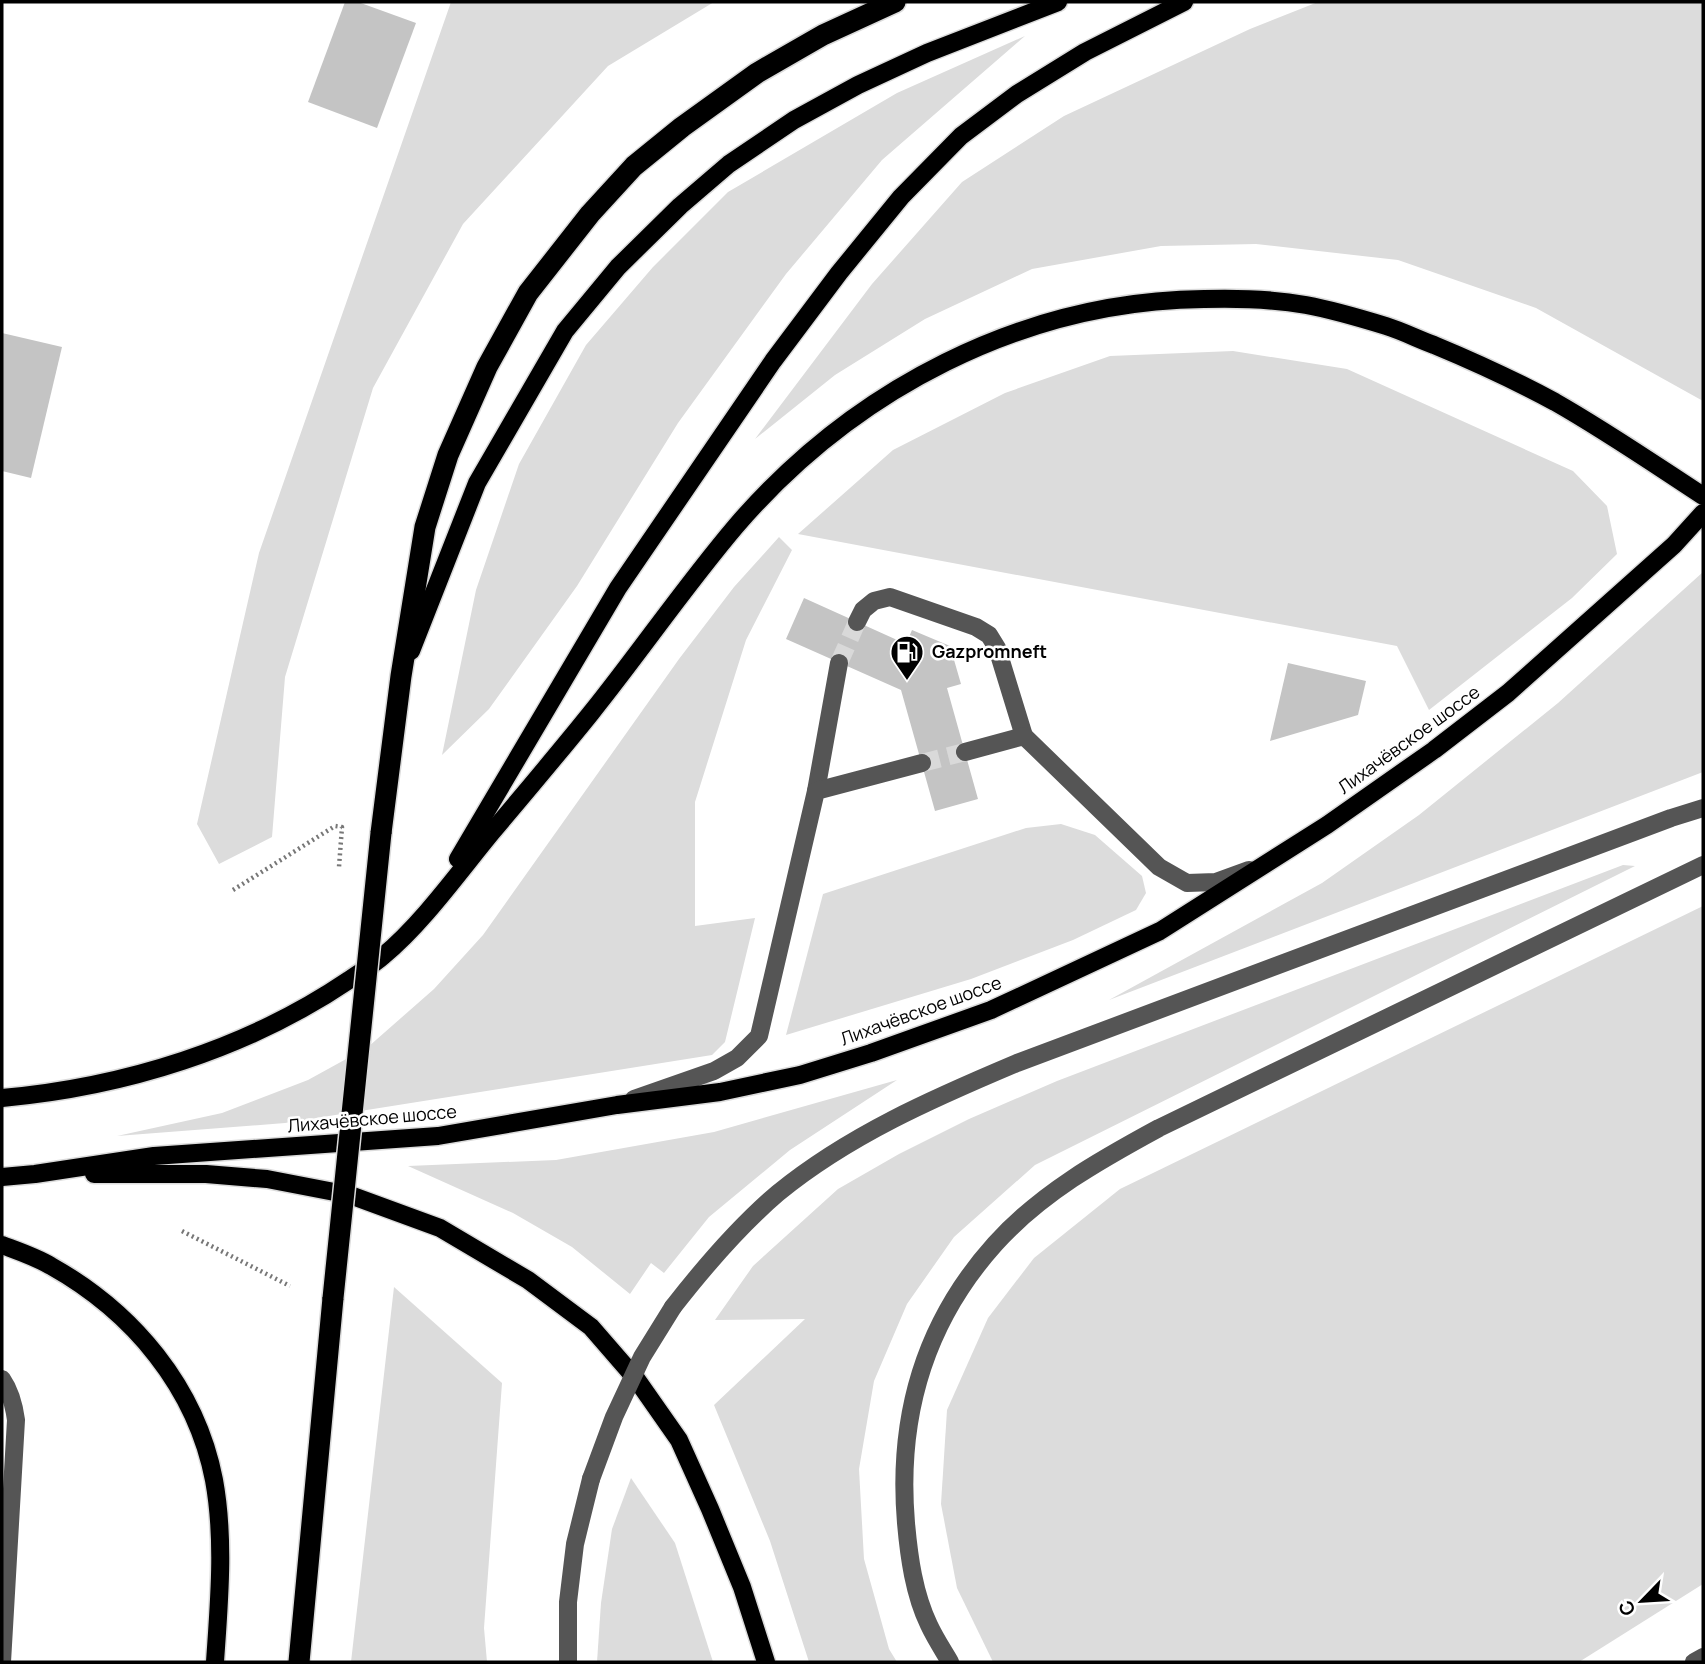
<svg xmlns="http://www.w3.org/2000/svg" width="1705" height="1664" viewBox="0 0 1705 1664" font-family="Manrope,sans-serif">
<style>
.green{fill:#dcdcdc}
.building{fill:#c4c4c4}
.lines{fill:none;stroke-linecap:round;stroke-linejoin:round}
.minor-tunnel{stroke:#d9d9d9;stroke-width:18;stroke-dasharray:18 9;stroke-linecap:butt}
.major-casing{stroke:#dbdbdb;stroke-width:21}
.highway-casing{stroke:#dbdbdb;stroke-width:24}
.path{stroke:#777;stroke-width:4.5;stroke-dasharray:2 3.5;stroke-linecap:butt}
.minor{stroke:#555;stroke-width:18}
.major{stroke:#000;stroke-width:18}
.highway{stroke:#000;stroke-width:21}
.highway-bridge-casing{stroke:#dbdbdb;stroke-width:24;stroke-linecap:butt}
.minor-bridge{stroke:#555;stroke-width:18}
.highway-bridge{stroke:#000;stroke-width:21}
.labels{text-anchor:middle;stroke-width:5;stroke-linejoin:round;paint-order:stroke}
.poi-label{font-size:18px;font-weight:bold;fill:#000;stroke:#fff;text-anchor:start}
.street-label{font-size:18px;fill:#000;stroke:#fff}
</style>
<rect width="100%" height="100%" fill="#fff"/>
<g class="green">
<path d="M451,2H714L608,66L463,224L373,388L285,677L272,837L219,864L197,824L259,553Z"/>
<path d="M1318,2H1703V401L1536,308L1398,260L1256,244L1161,246L1032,269L925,319L835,375L755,439L872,284L962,182L1064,116L1250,29Z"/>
<path d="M1025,36L882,160L786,274L678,423L577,586L489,709L442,755L476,590L519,464L586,345L653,267L728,192L897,93Z"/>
<path d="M1233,351L1347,369L1573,471L1607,506L1617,554L1572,598L1429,710L1397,646L798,534L893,450L1005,393L1110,356Z"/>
<path d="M779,537L792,550L746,640L695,802V926L755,918L725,1042L712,1055L285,1123L117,1136L222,1113L308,1080L368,1047L434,989L483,935L679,659L734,587Z"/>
<path d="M1703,572V772L1109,1000L1322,883L1419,815L1558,703Z"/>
<path d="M1061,824L1095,835L1142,876L1146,893L1136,910L1073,940L971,979L786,1035L823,894L1026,828Z"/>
<path d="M1623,865L1635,866L1035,1165L954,1237L907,1304L874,1381L859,1469L864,1559L889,1649L897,1662H809L770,1541L714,1405L805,1319L715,1320L753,1266L838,1189L899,1154L969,1119L1057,1081Z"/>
<path d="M1703,906V1584L1579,1662H993L957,1588L941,1504L947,1410L988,1318L1034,1258L1120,1189Z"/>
<path d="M897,1080L790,1150L709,1217L664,1273L651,1263L630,1294L572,1247L513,1213L408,1166L556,1160L714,1132Z"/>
<path d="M394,1287L502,1383L484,1628L487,1662H351Z"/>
<path d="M631,1478L675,1543L713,1662H597L601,1603L612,1529Z"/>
</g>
<g class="building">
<path d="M345,2H358L416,23L377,128L308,102Z"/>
<path d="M2,333L62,347L31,478L2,471Z"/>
<path d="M804,598L906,644L912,630L950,646L961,684L947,688L978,799L935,811L901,690L786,639Z"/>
<path d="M1288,663L1366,681L1358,715L1270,741Z"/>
</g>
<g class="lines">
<g class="minor-tunnel">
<path d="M839,663L857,622"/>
<path d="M922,763L965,752"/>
</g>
<defs>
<g id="major">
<path d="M411,651L477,483L565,331L618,267L680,206L729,164L794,120L858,85L927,53L1058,2"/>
<path d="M458,859L618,588L773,361L839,273L901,197L961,136L1017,94L1085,52L1184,2"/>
<path d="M2,1098C124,1087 247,1049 349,980C360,972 373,965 383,956C422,924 459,872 492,832C525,793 558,754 591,713C640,652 685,586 736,526C853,390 1022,301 1204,299C1238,298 1272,299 1306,305C1333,310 1360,318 1386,326C1402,331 1418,339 1434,345C1475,362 1516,381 1555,402C1606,431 1654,464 1703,496"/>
<path d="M94,1174H206L267,1179L350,1195L440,1228L528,1280L591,1327L637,1380L679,1440L710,1509L742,1587L766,1662"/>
<path d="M2,1177L35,1174L154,1156L438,1136L617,1105L720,1092L800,1075L871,1053L991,1010L1160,931L1327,825L1434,750L1508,693L1674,545L1703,513"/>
<path d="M2,1245C18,1251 36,1257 51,1266C133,1312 196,1387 214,1480C225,1540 219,1603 215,1662"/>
</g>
<g id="highway">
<path d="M381,833L401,676L425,527L448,455L487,367L528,293L590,214L634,166L682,127L757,73L823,35L895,2"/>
<path d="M299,1662L333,1298"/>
</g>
</defs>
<use href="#major" class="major-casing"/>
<use href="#highway" class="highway-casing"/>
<g class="path">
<path d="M233,890L335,826L342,827L339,867"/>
<path d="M182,1231L290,1286"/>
</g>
<g class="minor">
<path d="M857,622L863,610L874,601L890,597L976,627L989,635L997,648L1024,736"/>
<path d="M965,752L1024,736L1159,867L1187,883L1216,882L1249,870"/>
<path d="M816,791L839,663"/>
<path d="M634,1099L714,1071L737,1058L759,1036L816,791L922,763"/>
<path d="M673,1307C705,1266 738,1227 778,1193C849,1135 934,1098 1017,1063L1671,818L1703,808"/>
<path d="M2,1379C11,1392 14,1405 16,1420L2,1662"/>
<path d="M568,1662V1602L575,1544L591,1479"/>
<path d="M950,1662C943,1650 935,1638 929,1625C914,1594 909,1557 906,1523C897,1417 924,1323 995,1244C1041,1193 1100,1160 1159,1128L1703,865"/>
<path d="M1694,1662L1703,1657"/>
</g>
<use href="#major" class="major"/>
<use href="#highway" class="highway"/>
<defs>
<path id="highway-bridge" d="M333,1298L381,833"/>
</defs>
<use href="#highway-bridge" class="highway-bridge-casing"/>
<path class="minor-bridge" d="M591,1479L614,1417L642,1357L673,1307"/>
<use href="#highway-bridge" class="highway-bridge"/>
</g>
<defs>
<symbol id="fuel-pin" viewBox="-11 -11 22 30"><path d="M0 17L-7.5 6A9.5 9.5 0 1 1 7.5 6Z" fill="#000" stroke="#fff"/><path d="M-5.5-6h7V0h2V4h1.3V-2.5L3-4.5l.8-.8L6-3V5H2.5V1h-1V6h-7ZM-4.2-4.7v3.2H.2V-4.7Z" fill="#fff"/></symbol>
</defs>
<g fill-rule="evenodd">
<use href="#fuel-pin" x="888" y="633" width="38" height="52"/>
</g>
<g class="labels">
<g class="poi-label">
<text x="932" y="658">Gazpromneft</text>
</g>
<g class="street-label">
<text transform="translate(1409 740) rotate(-36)" y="6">Лихачёвское шоссе</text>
<text transform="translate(921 1011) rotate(-20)" y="6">Лихачёвское шоссе</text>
<text transform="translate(372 1119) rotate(-5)" y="6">Лихачёвское шоссе</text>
</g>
</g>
<rect width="1705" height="1664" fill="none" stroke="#000000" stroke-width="7"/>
<g transform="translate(1642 1601) rotate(245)" stroke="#ffffff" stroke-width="5" paint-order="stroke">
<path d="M0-5L12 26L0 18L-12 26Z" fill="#000000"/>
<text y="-10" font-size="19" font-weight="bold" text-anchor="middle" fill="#000000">С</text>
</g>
</svg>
